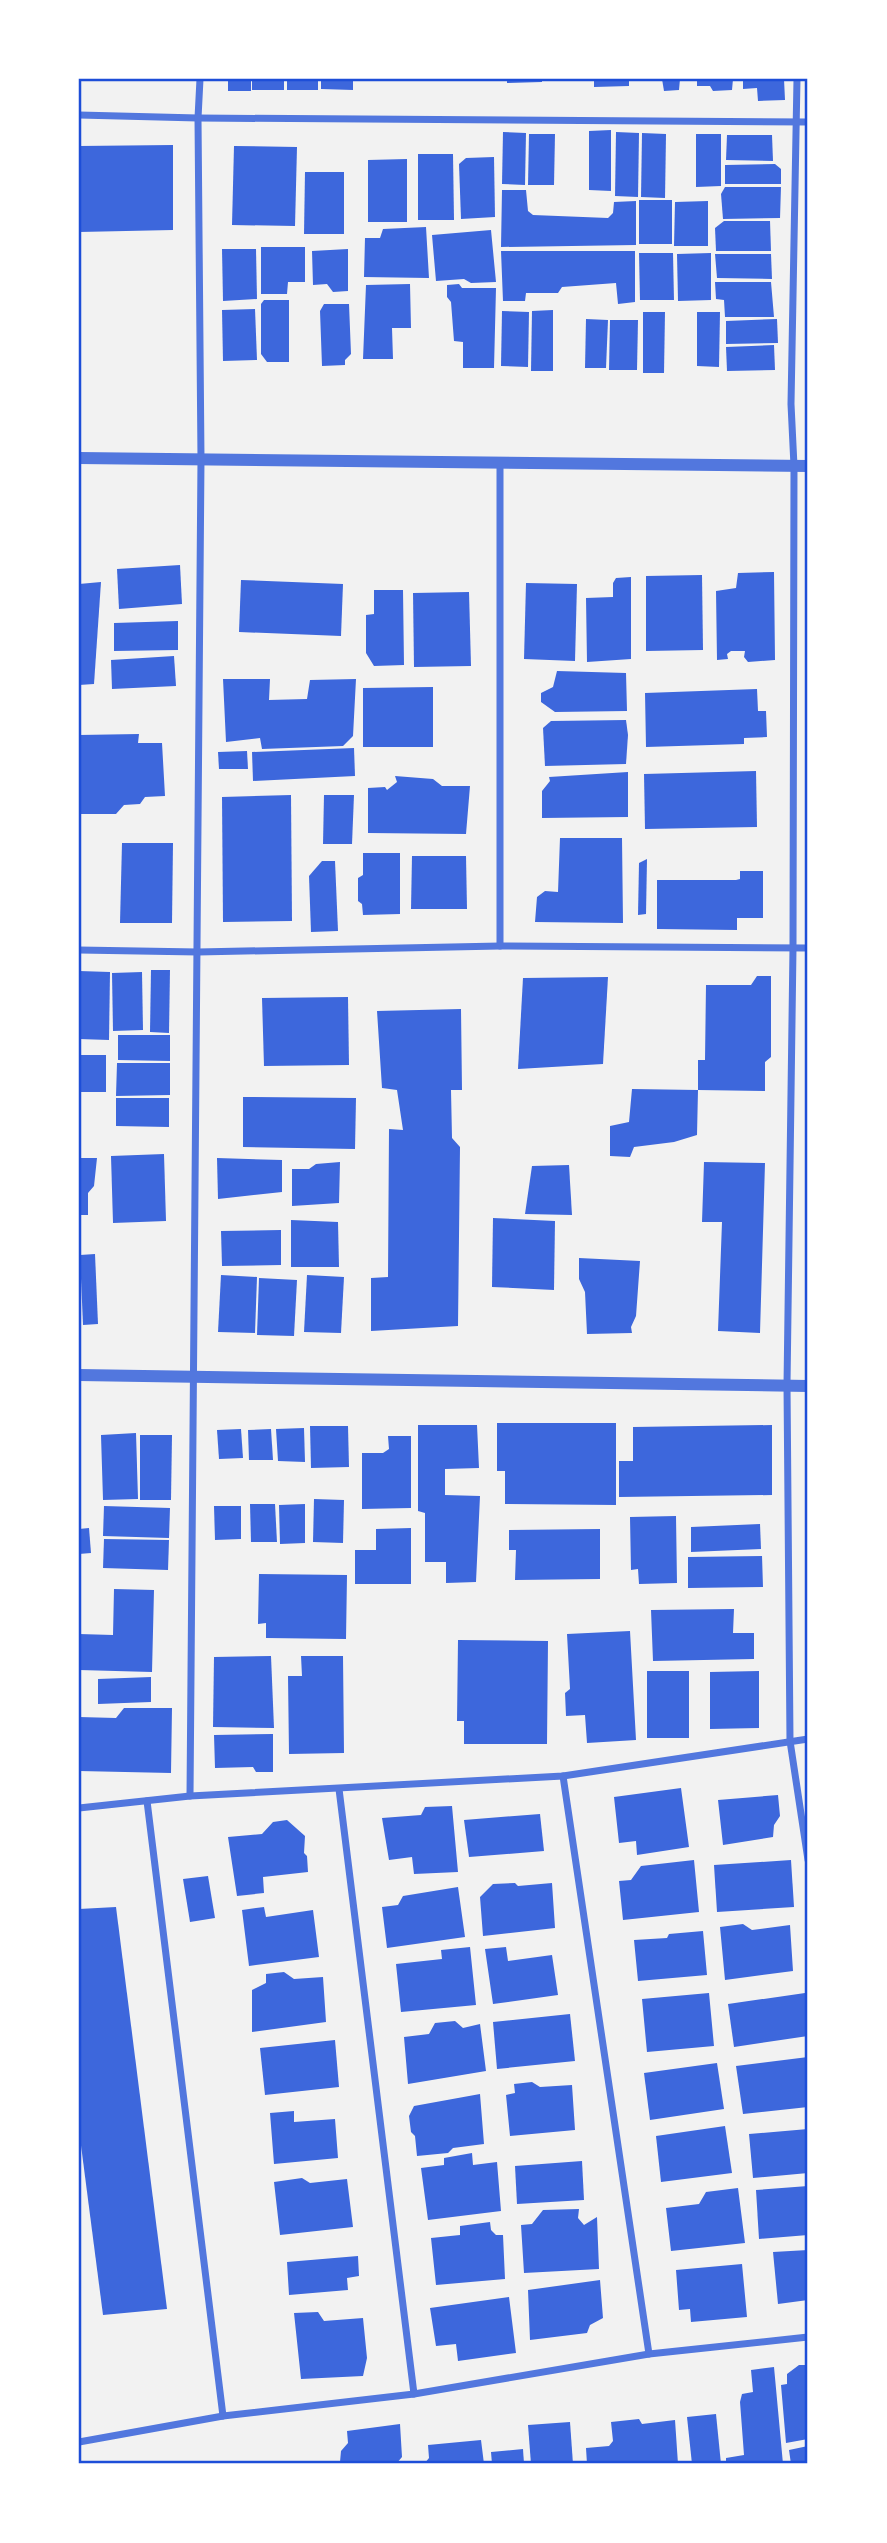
<svg xmlns="http://www.w3.org/2000/svg" width="887" height="2543" viewBox="0 0 887 2543" font-family="Spectral,serif">
<style>
.building{fill:#3d67dc}
.lines{fill:none;stroke-linecap:round;stroke-linejoin:round}
.minor{stroke:#5277de;stroke-width:7}
.tertiary{stroke:#5277de;stroke-width:12}
.neatline{fill:none;stroke:#1d4ed8;stroke-width:2.5}
</style>
<rect width="100%" height="100%" fill="#f2f2f2"/>
<g class="building">
<rect x="228" y="79" width="23" height="12"/>
<rect x="252" y="79" width="32" height="11"/>
<rect x="287" y="79" width="31" height="11"/>
<path d="M321,79H353V90L321,89Z"/>
<path d="M507,79H542V82L507,83Z"/>
<path d="M594,79H629V86L594,87Z"/>
<path d="M662,79H680L679,90L664,91Z"/>
<path d="M697,79H733L732,90L713,91L710,86H697Z"/>
<path d="M743,79H784L785,100L758,101L757,88L743,89Z"/>
<path d="M611,130V191L589,190V131Z"/>
<path d="M503,132L526,133L525,185L502,184Z"/>
<path d="M616,132L639,133L638,197L615,196Z"/>
<path d="M642,133L666,134L665,198L641,197Z"/>
<path d="M529,134H555L554,185H528Z"/>
<path d="M696,134H721V186L696,187Z"/>
<path d="M727,135H772L773,161L726,160Z"/>
<path d="M173,145V230L79,232V146Z"/>
<path d="M234,146L297,147L295,226L232,225Z"/>
<path d="M418,154H453L454,220H418Z"/>
<path d="M494,157L495,217L461,219L459,164L466,158Z"/>
<path d="M407,159V222H368V160Z"/>
<path d="M775,164L781,169V184H725V165Z"/>
<path d="M305,172H344V234H304Z"/>
<path d="M725,187H781L780,218L723,219L721,194Z"/>
<path d="M502,190H526L528,211L533,215L608,218L613,213L614,202L636,201V245L501,247Z"/>
<rect x="639" y="200" width="33" height="44"/>
<path d="M708,201V246H674L675,202Z"/>
<path d="M724,221H770L771,251H716L715,228Z"/>
<path d="M426,227L429,278L364,277L365,238H380L383,229Z"/>
<path d="M491,230L496,282L471,283L464,279L436,281L432,235Z"/>
<path d="M261,247H305V282H288L287,294H261Z"/>
<path d="M222,249H256L257,299L223,301Z"/>
<path d="M348,249V291L333,292L327,284L313,285L312,251Z"/>
<path d="M501,251H635V302L618,304L616,283L562,287L558,293H526L525,301H503Z"/>
<path d="M639,253H673L674,300H640Z"/>
<path d="M711,253V300L678,301L677,254Z"/>
<path d="M715,254H771L772,279L717,278Z"/>
<path d="M715,282H771L774,317H725L724,300L716,299Z"/>
<path d="M410,284L411,328H392L393,359H363L366,285Z"/>
<path d="M459,284L462,288H496L494,368H463V342L454,341L451,302L447,297V285Z"/>
<path d="M264,300H289V362H267L261,354V304Z"/>
<path d="M324,304H349L351,354L345,360V365L322,366L320,311Z"/>
<path d="M255,309L257,360L223,361L222,310Z"/>
<path d="M553,310V371H531L532,311Z"/>
<path d="M502,311L529,312L528,367L501,366Z"/>
<path d="M643,312H665L664,373H643Z"/>
<path d="M697,312H720L719,367L697,366Z"/>
<path d="M586,319L608,320L606,368H585Z"/>
<path d="M777,319L778,343L726,344V321Z"/>
<path d="M610,320H638L637,370H609Z"/>
<path d="M774,345L775,370L727,371L726,347Z"/>
<path d="M180,565L182,604L119,609L117,569Z"/>
<path d="M774,572L775,660L748,662L744,657L745,651H731L727,654L728,659L717,660L716,591L736,588L738,573Z"/>
<path d="M702,575L703,650L646,651V576Z"/>
<path d="M631,577V659L587,662L586,598L613,597V583L616,578Z"/>
<path d="M241,580L343,584L341,636L239,632Z"/>
<path d="M101,582L94,684L79,685V584Z"/>
<path d="M526,583L577,584L575,661L524,659Z"/>
<path d="M374,590H403L404,665L374,666L366,653V615L374,614Z"/>
<path d="M469,592L471,666L414,667L413,593Z"/>
<path d="M178,621V650L114,651V623Z"/>
<path d="M174,656L176,686L112,689L111,660Z"/>
<path d="M557,671L626,673L627,711L555,712L541,702V693L553,687Z"/>
<path d="M223,679H270L269,700L307,699L310,680L356,679L353,736L343,746L262,749L260,738L226,742Z"/>
<path d="M433,687V747H363V688Z"/>
<path d="M757,689L758,711H766L767,737L744,738V744L646,747L645,693Z"/>
<path d="M626,720L628,735L626,764L545,766L543,728L551,721Z"/>
<path d="M139,734L138,743H162L165,796L145,797L140,804L124,805L116,814H79V735Z"/>
<path d="M354,748L355,776L253,781L252,752Z"/>
<path d="M247,751L248,769H219L218,752Z"/>
<path d="M756,771L757,827L645,829L644,774Z"/>
<path d="M628,772V817L542,818V791L550,781L549,777Z"/>
<path d="M395,776L433,779L442,786H470L466,834L368,833V788L385,787L387,790L397,782Z"/>
<path d="M291,795L292,921L223,922L222,797Z"/>
<path d="M324,795H354L352,844H323Z"/>
<path d="M560,838H622L623,923L535,922L537,897L545,891L558,892Z"/>
<path d="M122,843H173L172,923H120Z"/>
<path d="M363,853H400V914L363,915L362,904L358,901V878L363,875Z"/>
<path d="M412,856H466L467,909H411Z"/>
<path d="M647,859L646,914L638,915L639,863Z"/>
<path d="M322,861H335L338,931L311,932L309,876Z"/>
<path d="M740,871H763V918H737V930L657,929V880H736L740,879Z"/>
<path d="M151,970H170L169,1033L150,1032Z"/>
<path d="M79,971L110,972L109,1040L79,1039Z"/>
<path d="M142,972L143,1030L113,1031L112,973Z"/>
<path d="M757,976H771V1057L765,1062V1091L698,1090L697,1135L674,1142L634,1147L630,1157L610,1156V1126L629,1122L632,1089L698,1090V1060H705L706,985H751Z"/>
<path d="M608,977L603,1064L518,1069L523,978Z"/>
<path d="M348,997L349,1065L264,1066L262,998Z"/>
<path d="M461,1009L462,1090H451L452,1138L460,1147L458,1326L371,1331V1278L388,1277L389,1129L403,1130L397,1090L382,1088L377,1011Z"/>
<path d="M118,1035H170V1061L118,1060Z"/>
<rect x="79" y="1055" width="27" height="37"/>
<path d="M117,1063H170V1095L116,1096Z"/>
<path d="M243,1097L356,1098L355,1149L243,1147Z"/>
<path d="M116,1098H169V1127L116,1126Z"/>
<path d="M164,1154L166,1221L113,1223L111,1156Z"/>
<path d="M79,1158H97L94,1186L88,1193V1215H79Z"/>
<path d="M217,1158L282,1160V1192L218,1199Z"/>
<path d="M340,1162L339,1203L292,1206V1169H309L316,1164Z"/>
<path d="M704,1162L765,1163L760,1333L718,1331L722,1222H702Z"/>
<path d="M569,1165L572,1215L525,1214L532,1166Z"/>
<path d="M493,1218L555,1221L554,1290L492,1287Z"/>
<path d="M291,1220L338,1222L339,1267H291Z"/>
<path d="M281,1230V1265L222,1266L221,1231Z"/>
<path d="M95,1254L98,1324L83,1325L80,1255Z"/>
<path d="M579,1258L640,1261L636,1316L631,1327L632,1333L587,1334L585,1292L579,1279Z"/>
<path d="M221,1275L257,1277L255,1333L218,1332Z"/>
<path d="M307,1275L344,1277L341,1333L304,1332Z"/>
<path d="M259,1278L297,1280L294,1336L257,1335Z"/>
<path d="M497,1423H616V1505L505,1504V1471H497Z"/>
<path d="M418,1425H477L479,1468L445,1469V1495L480,1496L476,1582L446,1583V1562H425V1513L418,1511Z"/>
<path d="M772,1425V1495L619,1497V1461H633V1427Z"/>
<path d="M310,1426H348L349,1467L311,1468Z"/>
<path d="M304,1428L305,1462L278,1461L276,1429Z"/>
<path d="M241,1429L243,1458L219,1459L217,1430Z"/>
<path d="M271,1429L273,1460H249L248,1430Z"/>
<path d="M136,1433L138,1499L103,1500L101,1435Z"/>
<path d="M140,1435H172L171,1500H140Z"/>
<path d="M388,1436H411V1508L362,1509V1453H383L389,1449Z"/>
<path d="M314,1499L344,1500L343,1543L313,1542Z"/>
<path d="M250,1504H275L277,1542H251Z"/>
<path d="M305,1504V1543L280,1544L279,1505Z"/>
<path d="M104,1506L170,1508L169,1538L103,1536Z"/>
<path d="M214,1506H241V1539L215,1540Z"/>
<path d="M676,1516L677,1583L639,1584L638,1569L631,1570L630,1517Z"/>
<path d="M760,1524L761,1549L691,1552V1527Z"/>
<path d="M89,1528L91,1553L79,1554V1529Z"/>
<path d="M411,1528V1584H355V1550H376V1529Z"/>
<path d="M600,1529V1579L515,1580L516,1550H509V1530Z"/>
<path d="M104,1539L169,1540L168,1570L103,1568Z"/>
<path d="M762,1556L763,1587L688,1588V1557Z"/>
<path d="M259,1574L347,1575L346,1639L266,1638V1623L258,1624Z"/>
<path d="M114,1589L154,1590L152,1672L79,1670V1634L113,1635Z"/>
<path d="M734,1609L733,1633H754V1659L653,1661L651,1610Z"/>
<path d="M630,1631L636,1740L587,1743L585,1715L566,1716L565,1693L570,1689L567,1634Z"/>
<path d="M458,1640L548,1641L547,1744H464V1721H457Z"/>
<path d="M271,1656L274,1728L213,1727L214,1657Z"/>
<path d="M301,1656H343L344,1753L289,1754L288,1676H302Z"/>
<rect x="647" y="1671" width="42" height="67"/>
<path d="M759,1671V1728L710,1729V1672Z"/>
<path d="M151,1677V1702L98,1704V1679Z"/>
<path d="M124,1708H172L171,1773L79,1771V1717L116,1718Z"/>
<path d="M273,1734V1772H256L253,1767L215,1768L214,1735Z"/>
<path d="M681,1788L689,1847L637,1855L636,1841L619,1843L614,1797Z"/>
<path d="M778,1795L780,1816L774,1825L773,1837L723,1845L718,1800Z"/>
<path d="M452,1806L458,1872L414,1874L412,1857L389,1860L382,1818L421,1815L425,1807Z"/>
<path d="M540,1814L544,1851L469,1857L464,1820Z"/>
<path d="M287,1820L305,1836L304,1853L307,1856L308,1872L263,1877L264,1893L237,1896L228,1837L262,1834L273,1822Z"/>
<path d="M694,1860L699,1912L623,1920L619,1881L631,1880L641,1866Z"/>
<path d="M791,1860L794,1907L717,1912L714,1865Z"/>
<path d="M208,1876L215,1918L190,1922L183,1879Z"/>
<path d="M515,1883L518,1886L552,1883L555,1928L483,1936L480,1897L493,1884Z"/>
<path d="M458,1887L465,1937L387,1948L382,1907L398,1905L403,1896Z"/>
<path d="M116,1907L167,2309L103,2315L79,2130V1909Z"/>
<path d="M264,1907L266,1917L313,1910L319,1957L249,1966L242,1910Z"/>
<path d="M743,1924L752,1930L790,1925L793,1971L725,1980L720,1927Z"/>
<path d="M703,1931L707,1975L638,1981L634,1940L667,1938L669,1934Z"/>
<path d="M470,1947L476,2005L401,2012L396,1964L442,1959L441,1950Z"/>
<path d="M506,1947L508,1961L552,1955L558,1995L493,2004L485,1949Z"/>
<path d="M284,1972L294,1979L323,1977L326,2022L252,2032V1990L266,1983V1974Z"/>
<path d="M709,1993L714,2046L647,2052L642,1999Z"/>
<path d="M805,1993L808,2036L734,2047L728,2004Z"/>
<path d="M570,2014L575,2061L497,2069L493,2022Z"/>
<path d="M455,2021L463,2028L480,2024L486,2071L408,2084L404,2037L429,2034L435,2023Z"/>
<path d="M335,2040L339,2087L265,2095L260,2048Z"/>
<path d="M808,2057V2107L743,2114L736,2066Z"/>
<path d="M717,2063L724,2109L650,2120L644,2073Z"/>
<path d="M532,2082L540,2087L572,2085L575,2130L510,2136L506,2095L515,2093L514,2084Z"/>
<path d="M480,2094L484,2144L453,2148L448,2153L417,2156L415,2136L411,2132L409,2116L414,2106Z"/>
<path d="M294,2111V2122L335,2119L338,2158L274,2164L270,2113Z"/>
<path d="M725,2126L732,2173L661,2182L656,2136Z"/>
<path d="M808,2129V2173L753,2178L749,2134Z"/>
<path d="M472,2153L473,2165L497,2162L501,2211L428,2220L421,2168L444,2165V2158Z"/>
<path d="M582,2161L584,2200L517,2204L515,2166Z"/>
<path d="M302,2178L310,2183L347,2179L353,2227L280,2235L274,2182Z"/>
<path d="M808,2186V2235L759,2239L756,2190Z"/>
<path d="M738,2188L745,2243L671,2251L666,2208L699,2204L706,2192Z"/>
<path d="M579,2209L578,2218L584,2225L597,2217L599,2269L524,2273L521,2225L532,2224L543,2210Z"/>
<path d="M490,2222L491,2230L496,2235H503L505,2279L436,2285L431,2238L460,2235V2226Z"/>
<path d="M808,2250V2300L778,2304L773,2252Z"/>
<path d="M358,2256L359,2276L347,2278L348,2290L289,2295L287,2262Z"/>
<path d="M742,2264L747,2317L691,2322L690,2309L679,2310L676,2270Z"/>
<path d="M600,2280L603,2318L590,2325L587,2333L530,2340L528,2290Z"/>
<path d="M509,2297L516,2353L458,2361L456,2344L436,2346L430,2308Z"/>
<path d="M318,2312L324,2321L363,2318L367,2358L363,2376L301,2379L294,2313Z"/>
<path d="M799,2365H808V2439L786,2443L781,2385L787,2384V2374Z"/>
<path d="M774,2367L783,2464H726V2458L744,2455L740,2402L742,2394L753,2392L751,2370Z"/>
<path d="M716,2414L721,2464H692L687,2417Z"/>
<path d="M639,2419L642,2424L675,2420L678,2464H587L586,2448L609,2446L613,2441L611,2422Z"/>
<path d="M570,2422L573,2464H531L528,2425Z"/>
<path d="M400,2424L402,2457L396,2464H337L340,2462L341,2451L348,2443L347,2431Z"/>
<path d="M481,2440L484,2464H424L429,2458L428,2445Z"/>
<path d="M808,2446V2464H791L789,2450Z"/>
<path d="M523,2449L524,2464H492L491,2452Z"/>
</g>
<g class="lines">
<g class="minor">
<path d="M797,79L791,404L794,466L793,948L787,1385L790,1741L808,1860"/>
<path d="M79,115L198,118L808,122"/>
<path d="M500,946V464"/>
<path d="M79,950L198,952L500,946L808,948"/>
<path d="M563,1776L649,2354"/>
<path d="M339,1789L414,2394"/>
<path d="M190,1796L201,459L198,118L200,79"/>
<path d="M147,1801L223,2416"/>
<path d="M79,1808L190,1796L563,1776L808,1739"/>
<path d="M79,2442L223,2416L414,2394L649,2354L808,2337"/>
</g>
<g class="tertiary">
<path d="M79,458L808,466"/>
<path d="M79,1375L808,1386"/>
</g>
</g>
<rect width="887" height="2543" fill="none" stroke="#ffffff" stroke-width="161"/>
<rect x="80" y="80" width="726" height="2382" class="neatline"/>
</svg>
